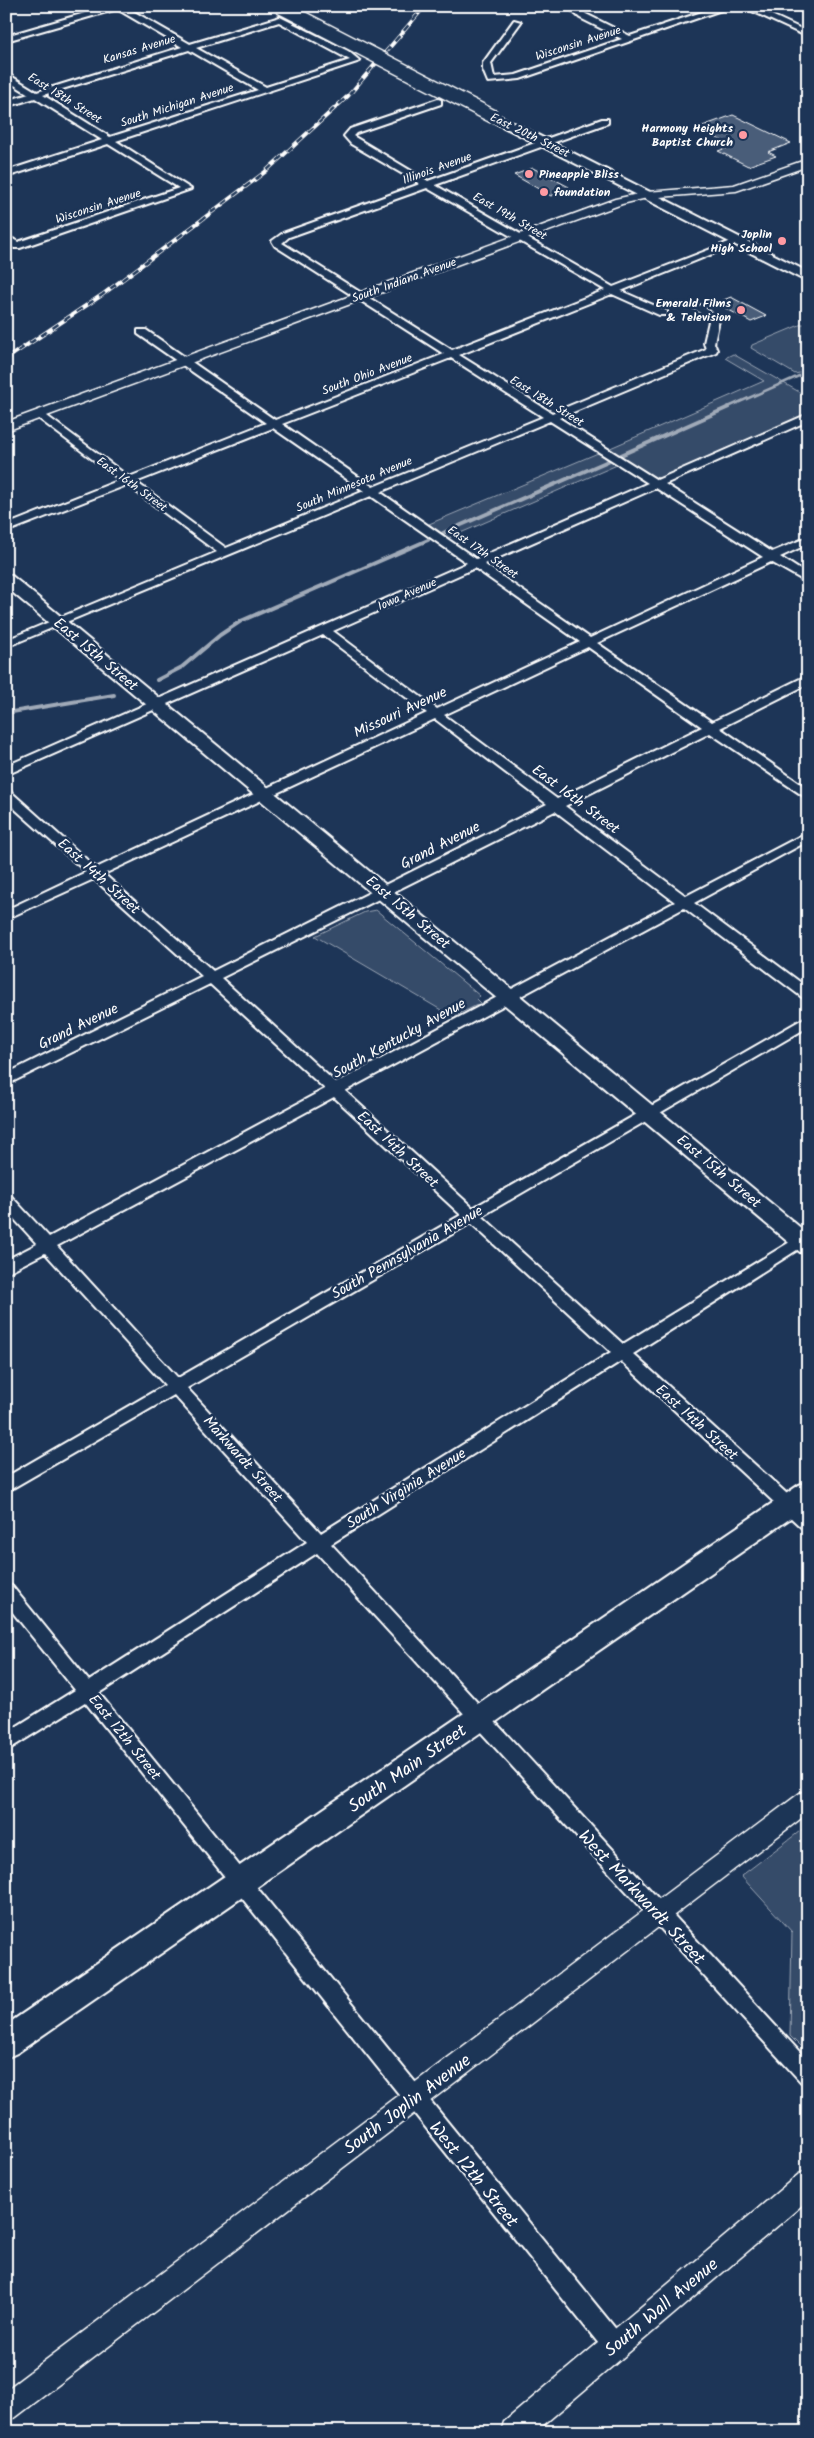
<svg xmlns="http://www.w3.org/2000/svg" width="814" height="2438" viewBox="0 0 814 2438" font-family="Kalam,sans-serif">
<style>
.green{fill:#364b69;stroke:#9aa5b4}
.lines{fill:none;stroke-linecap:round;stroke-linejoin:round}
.stream-far1{stroke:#a0aab8;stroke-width:2.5}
.stream{stroke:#a0aab8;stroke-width:4}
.building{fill:#4a5d79;stroke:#fff}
.minor-casing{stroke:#fff;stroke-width:4}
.tertiary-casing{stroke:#fff;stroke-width:3}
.secondary-casing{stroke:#fff;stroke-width:4}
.primary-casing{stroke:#fff;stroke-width:4}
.minor{fill:#1d3557;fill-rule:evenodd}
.tertiary{fill:#1d3557;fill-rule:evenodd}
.secondary{fill:#1d3557;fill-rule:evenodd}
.primary{fill:#1d3557;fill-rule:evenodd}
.rail-casing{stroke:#fff;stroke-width:4}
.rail{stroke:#1d3557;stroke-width:2.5;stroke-dasharray:7;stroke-linecap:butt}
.secondary-bridge-casing{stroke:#fff;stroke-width:16;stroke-linecap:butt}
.secondary-bridge{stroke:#1d3557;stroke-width:13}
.poi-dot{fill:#ff9aa2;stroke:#1d3557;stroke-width:2}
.labels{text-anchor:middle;stroke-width:5;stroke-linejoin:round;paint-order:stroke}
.far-street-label{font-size:12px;fill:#fff;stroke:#1d3557}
.far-poi-label{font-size:12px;font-weight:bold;fill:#fff;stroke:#1d3557;text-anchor:end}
.street-label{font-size:15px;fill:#fff;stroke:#1d3557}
.near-street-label{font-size:18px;fill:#fff;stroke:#1d3557}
</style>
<rect width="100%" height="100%" fill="#1d3557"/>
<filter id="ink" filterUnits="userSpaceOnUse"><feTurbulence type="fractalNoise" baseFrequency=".02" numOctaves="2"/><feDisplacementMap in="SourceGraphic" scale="10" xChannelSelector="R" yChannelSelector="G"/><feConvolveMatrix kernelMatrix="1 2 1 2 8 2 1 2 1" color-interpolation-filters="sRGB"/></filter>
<g filter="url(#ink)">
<g class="green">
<path d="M802,324H808V371L795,374L751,348L752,345Z"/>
<path d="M733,354L808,397V414L663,478L652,477L608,449L764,381L725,358Z"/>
<path d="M598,453L617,465L449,538L429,524Z"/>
<path d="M376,910L480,996L477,999L481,1003L453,1017L315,936L365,912Z"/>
<path d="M808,1825V2054L790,2036L792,1932L741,1876Z"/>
</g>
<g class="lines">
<path class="stream-far1" d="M726,408L808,372"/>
<g class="stream">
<path d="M621,455L729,407"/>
<path d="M443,533L608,461"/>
<path d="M157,680L182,667L220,635L241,621L428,540"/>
<path d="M6,713L114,695"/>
</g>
</g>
<g class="building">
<path d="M733,115L791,143L768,152L776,156L748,166L718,151L732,146L697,128Z"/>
<path d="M533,168L569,187L551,196L514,175Z"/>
<path d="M731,297L766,316L751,322L716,303Z"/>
</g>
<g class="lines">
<defs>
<g id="minor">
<path d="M109,6H124L190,44L280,17L348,51L360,61L116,141L191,189L20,248H14L6,243V235L18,242L179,188L108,144L6,177V171L102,140L35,98L6,107V101L29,94L6,80V73L37,92L182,47L117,9L6,41V36ZM279,22L350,60L266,87L196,48ZM189,50L258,90L110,137L43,95Z"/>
<path d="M552,6H576L586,14L630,36L720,6H733L520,79L488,82L483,70V63L514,20L521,22L491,63L494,77L516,75L622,39L580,18L571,10Z"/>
<path d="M741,6H752L808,32V37Z"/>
<path d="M438,99L441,100V104L356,133L353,136L428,181L602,119H608V123L435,185L613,287L734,240L742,242L621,291L667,311V315H659L612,294L459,355L552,413L706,349L704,343L709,321L693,307L702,305L719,320L714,343L717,350L716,352L559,418L657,480L808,414V421L665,484L772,552L808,537V544L780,557L808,575V583L771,562L597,643L712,722L808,675V684L720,728L808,789V799L710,733L565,806L686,896L808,832V841L694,903L808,988V1000L803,998L684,908L345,1091L473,1208L808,1016V1027L482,1216L623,1344L808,1231V1243L633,1354L808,1513V1530L802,1528L621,1361L331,1544L808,2061V2084L801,2082L317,1553L99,1693L623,2338L626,2346L623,2354L615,2357L607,2354L85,1702L6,1751V1733L75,1690L6,1604V1584L12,1586L89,1681L307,1542L174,1395L6,1492V1477L165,1385L45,1253L6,1273V1260L37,1244L6,1210V1195L11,1196L49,1237L325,1089L210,984L6,1085V1074L202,976L94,879L6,919V910L86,872L6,801V790L10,791L96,868L427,713L323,635L6,775V766L467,563L371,496L6,647V640L217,552L127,485L6,532V525L120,480L34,415L39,412L43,413L129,477L266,423L138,334V330H146L275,420L444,354L275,246L272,241L283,233L420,184L351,144L344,136L350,129ZM427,188L605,290L452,350L282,243L289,237ZM451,358L543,417L373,487L282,424ZM550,421L648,483L476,559L380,492ZM273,428L364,491L226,548L136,482ZM656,488L763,557L590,638L484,564ZM475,568L580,642L437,709L333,631ZM588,647L702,727L557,799L444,715ZM435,719L547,804L213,971L104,874ZM555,811L675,902L336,1083L221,978ZM334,1097L461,1215L178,1378L57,1246ZM471,1223L611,1352L321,1533L187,1388Z"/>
</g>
<g id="tertiary">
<path d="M808,159V166L736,191L647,198L622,204L6,431V422L615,199L647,192L734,185Z"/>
<path d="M808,1790V1813L16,2417L6,2420V2390L800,1793Z"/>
<path d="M808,2170V2200L535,2432H501L504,2422L799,2174Z"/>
</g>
<g id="secondary">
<path d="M494,113L808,272V282L490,120L488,117L490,114Z"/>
<path d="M6,574L12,576L808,1234V1254L800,1252L6,587Z"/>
</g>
<path id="primary" d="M808,1482V1506L17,2053L6,2058V2025L799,1485Z"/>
</defs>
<use href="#minor" class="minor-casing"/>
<use href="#tertiary" class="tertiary-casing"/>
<use href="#secondary" class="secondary-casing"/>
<use href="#primary" class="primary-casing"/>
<use href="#minor" class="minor"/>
<use href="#tertiary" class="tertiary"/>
<use href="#secondary" class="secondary"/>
<use href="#primary" class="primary"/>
<defs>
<path id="rail" d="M6,359L102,295L265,172L348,96L425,6"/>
</defs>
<use href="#rail" class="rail-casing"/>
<use href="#rail" class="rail"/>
<defs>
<path id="secondary-bridge" d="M279,6L494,117"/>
</defs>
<use href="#secondary-bridge" class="secondary-bridge-casing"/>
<use href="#secondary-bridge" class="secondary-bridge"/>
</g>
</g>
<g class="poi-dot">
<circle cx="743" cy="135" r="5"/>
<circle cx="529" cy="174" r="5"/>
<circle cx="544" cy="192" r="5"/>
<circle cx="782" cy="241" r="5"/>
<circle cx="741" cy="310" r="5"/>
</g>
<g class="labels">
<g class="far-street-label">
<text transform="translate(578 43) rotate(-18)" y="4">Wisconsin Avenue</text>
<text transform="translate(139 49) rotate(-17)" y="4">Kansas Avenue</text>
<text transform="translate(65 98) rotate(32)" y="4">East 18th Street</text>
<text transform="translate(177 105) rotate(-18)" y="4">South Michigan Avenue</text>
<text transform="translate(530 135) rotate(26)" y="4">East 20th Street</text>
<text transform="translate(437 168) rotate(-20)" y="4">Illinois Avenue</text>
<text transform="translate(98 206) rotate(-18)" y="4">Wisconsin Avenue</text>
<text transform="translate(510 216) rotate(30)" y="4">East 19th Street</text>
<text transform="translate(404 280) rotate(-20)" y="4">South Indiana Avenue</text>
<text transform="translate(367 374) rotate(-21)" y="4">South Ohio Avenue</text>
<text transform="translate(547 401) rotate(32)" y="4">East 18th Street</text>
<text transform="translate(132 484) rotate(36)" y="4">East 16th Street</text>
<text transform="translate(354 484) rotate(-23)" y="4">South Minnesota Avenue</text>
<text transform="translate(483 552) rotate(35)" y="4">East 17th Street</text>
<text transform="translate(407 594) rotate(-24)" y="4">Iowa Avenue</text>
</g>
<g class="far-poi-label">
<text x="733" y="132">Harmony Heights<tspan x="733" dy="14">Baptist Church</tspan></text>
<text x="539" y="178" text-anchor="start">Pineapple Bliss</text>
<text x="554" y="196" text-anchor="start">foundation</text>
<text x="772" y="238">Joplin<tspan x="772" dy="14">High School</tspan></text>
<text x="731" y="307">Emerald Films<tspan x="731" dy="14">&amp; Television</tspan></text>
</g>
<g class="street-label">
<text transform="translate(96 654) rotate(40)" y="5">East 15th Street</text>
<text transform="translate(400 712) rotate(-25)" y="5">Missouri Avenue</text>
<text transform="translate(576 799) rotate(37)" y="5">East 16th Street</text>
<text transform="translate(440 845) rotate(-27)" y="5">Grand Avenue</text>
<text transform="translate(99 876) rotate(42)" y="5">East 14th Street</text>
<text transform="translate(408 912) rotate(40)" y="5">East 15th Street</text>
<text transform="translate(78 1026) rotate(-26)" y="5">Grand Avenue</text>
<text transform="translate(399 1038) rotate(-29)" y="5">South Kentucky Avenue</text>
<text transform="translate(398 1149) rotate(43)" y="5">East 14th Street</text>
<text transform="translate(719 1171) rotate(40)" y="5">East 15th Street</text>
<text transform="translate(407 1252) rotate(-30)" y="5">South Pennsylvania Avenue</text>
<text transform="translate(697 1422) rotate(42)" y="5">East 14th Street</text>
<text transform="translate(243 1459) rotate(48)" y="5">Markwardt Street</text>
<text transform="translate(406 1488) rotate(-32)" y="5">South Virginia Avenue</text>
<text transform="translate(125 1737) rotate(51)" y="5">East 12th Street</text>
</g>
<g class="near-street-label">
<text transform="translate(407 1768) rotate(-35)" y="6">South Main Street</text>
<text transform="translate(642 1897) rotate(47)" y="6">West Markwardt Street</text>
<text transform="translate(407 2104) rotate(-37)" y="6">South Joplin Avenue</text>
<text transform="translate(474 2174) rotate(51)" y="6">West 12th Street</text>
<text transform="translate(661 2307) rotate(-40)" y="6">South Wall Avenue</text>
</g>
</g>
<rect width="814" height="2438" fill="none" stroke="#1d3557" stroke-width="25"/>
<rect x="12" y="12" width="789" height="2413" fill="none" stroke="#fff" stroke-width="2" filter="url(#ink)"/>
</svg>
